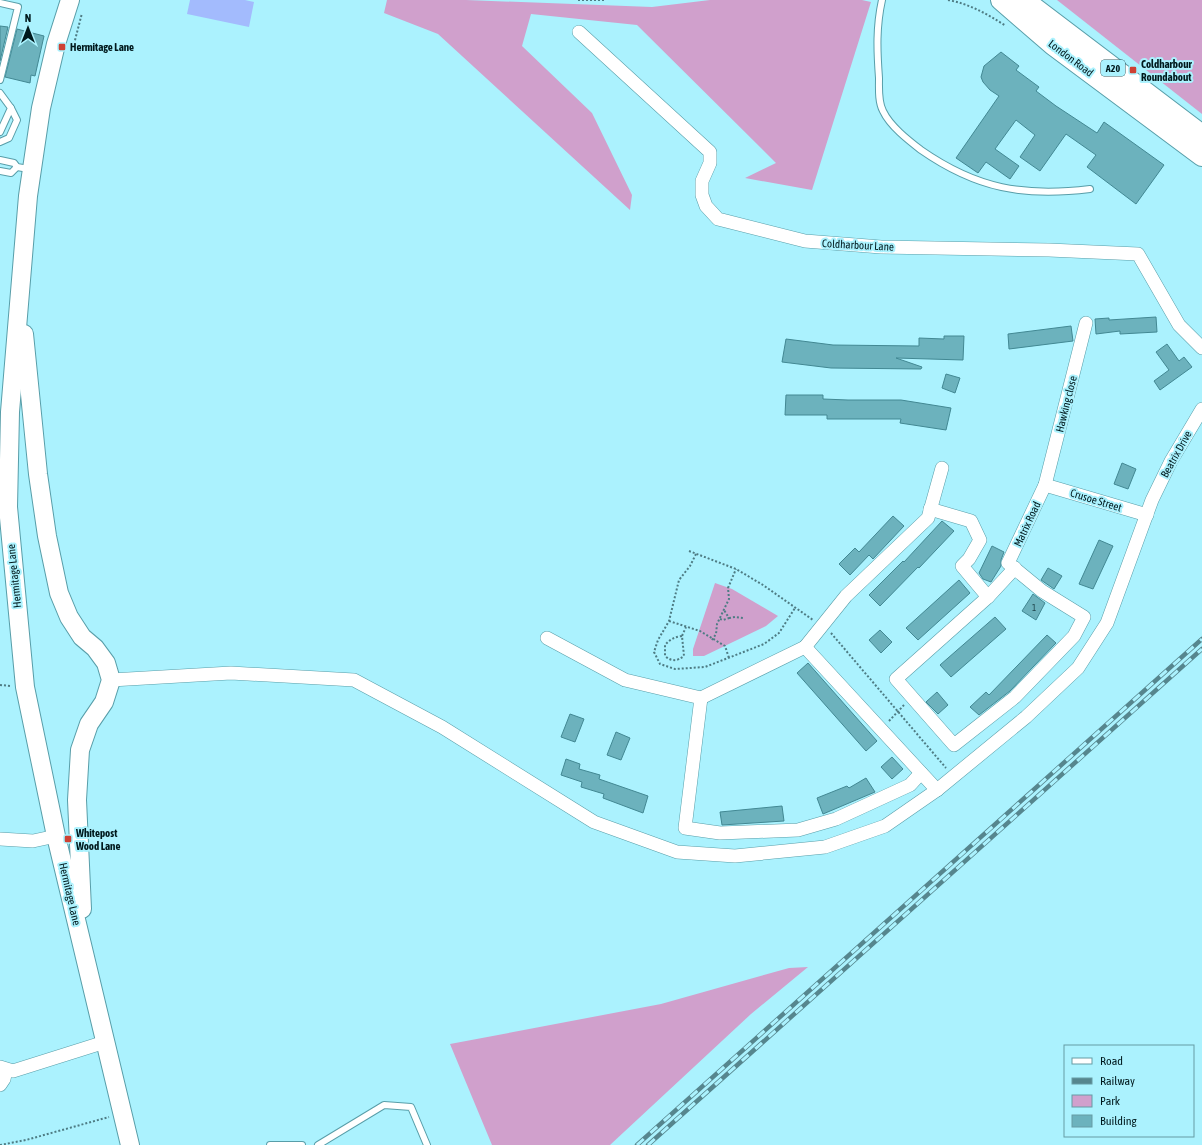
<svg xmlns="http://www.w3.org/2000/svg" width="1202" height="1145" viewBox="0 0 1202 1145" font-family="'Asap Condensed',sans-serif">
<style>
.green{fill:#d0a0cc}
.water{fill:#a3bbfd}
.building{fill:#6cb2bd;stroke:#428893}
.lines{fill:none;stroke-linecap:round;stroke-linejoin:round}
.service-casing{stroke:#589ea9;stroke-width:8}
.minor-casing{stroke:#589ea9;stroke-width:14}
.secondary-casing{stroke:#589ea9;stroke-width:20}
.primary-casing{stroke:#589ea9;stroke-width:22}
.path{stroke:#4e7c84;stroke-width:2;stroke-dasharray:2 2;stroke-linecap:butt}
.service{stroke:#fff;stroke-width:6}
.minor{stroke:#fff;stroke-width:13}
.secondary{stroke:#fff;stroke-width:18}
.primary{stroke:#fff;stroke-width:20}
.rail-casing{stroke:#56868e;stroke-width:4.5}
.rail{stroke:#abf2fe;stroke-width:3;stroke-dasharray:9;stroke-linecap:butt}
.poi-dot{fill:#ce4134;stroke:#abf2fe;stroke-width:1.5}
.labels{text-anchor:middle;stroke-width:4;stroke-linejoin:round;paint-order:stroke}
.number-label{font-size:9px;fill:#1b3f45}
.shield{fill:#abf2fe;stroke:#335a60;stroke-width:1}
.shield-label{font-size:10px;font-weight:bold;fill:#00191d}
.poi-label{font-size:11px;font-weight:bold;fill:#00191d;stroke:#abf2fe;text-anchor:start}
.street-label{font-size:11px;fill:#00191d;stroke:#abf2fe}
</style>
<rect width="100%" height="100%" fill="#abf2fe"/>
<g class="green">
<path d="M387,0H466L652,7L710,0H862L871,2L812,190L745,178L776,163L637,25L531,14L522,46L592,113L632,195L630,210L438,34L384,13Z"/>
<path d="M1057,0H1202V114Z"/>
<path d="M715,583L732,589L778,616L766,626L704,656H693V649Z"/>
<path d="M808,967L751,1014L610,1145H492L450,1044L661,1004L789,968Z"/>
</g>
<path class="water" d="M190,0H245L254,2L249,27L187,14Z"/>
<g class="building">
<path d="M0,26L8,27L0,61Z"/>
<path d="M17,29L44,36L35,76L31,75L30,83L5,77Z"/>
<path d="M1001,52L1019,66L1016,70L1039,87L1036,91L1056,106L1097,133L1104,122L1164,165L1136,204L1087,167L1096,155L1066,134L1040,171L1020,157L1035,135L1016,120L995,149L1019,166L1010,179L986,162L978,173L956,158L999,96L990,90L983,82L981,77L984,66Z"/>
<path d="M1156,317L1157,332L1120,334V331L1096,334L1095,319L1109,318V320Z"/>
<path d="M1071,326L1073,341L1009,349L1008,334Z"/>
<path d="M944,336H964L963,360L896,358L922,367L921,369L831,368L782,362L786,339L833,345L919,346V338L944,339Z"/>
<path d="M1167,344L1179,361L1184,357L1192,367L1160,390L1154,381L1169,370L1156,352Z"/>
<path d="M946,374L960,378L955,393L942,388Z"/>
<path d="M786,395H823V399L848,400H901L951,408L946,430L900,423L901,419H827V415H785Z"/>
<path d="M1122,463L1136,469L1128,489L1114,484Z"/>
<path d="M893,516L904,526L873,559L869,555L850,575L839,564L855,548L859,552Z"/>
<path d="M942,521L954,531L919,568L918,567L880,606L869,595L903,561L904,562Z"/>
<path d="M1099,540L1113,546L1093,589L1079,584Z"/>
<path d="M992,546L1004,552L1001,560V566L991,582L983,579L979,573Z"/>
<path d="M1048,568L1062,576L1054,589L1041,580Z"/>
<path d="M959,580L970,593L918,640L906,628Z"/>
<path d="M1033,594L1045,603L1036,620L1022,611Z"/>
<path d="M995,617L1006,629L951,677L940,665Z"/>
<path d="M880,630L892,642L881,653L869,640Z"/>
<path d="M1047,635L1056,643L1010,691L979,715L970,707L986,692L989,695Z"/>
<path d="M808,663L877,741L866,751L797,673Z"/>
<path d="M937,692L948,705L938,714L926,702Z"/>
<path d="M570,714L584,719L575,742L561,737Z"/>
<path d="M616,732L630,738L621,760L607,755Z"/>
<path d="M892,757L903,769L892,779L881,767Z"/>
<path d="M566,759L580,764L579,769L600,775L599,779L648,796L643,813L603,798L604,794L581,787L582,782L561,775Z"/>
<path d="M866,778L875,792L823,814L817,798L847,786L849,788Z"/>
<path d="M782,806L784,821L722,825L720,812Z"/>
</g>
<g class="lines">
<defs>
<g id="service">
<path d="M882,0C876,27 877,51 879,78C879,88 878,102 883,111C890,126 908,140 921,150C977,189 1024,197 1090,189"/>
<path d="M0,3L18,7L0,80"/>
<path d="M0,93L11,108L0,132"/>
<path d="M0,142L9,138L17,120L11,108"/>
<path d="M0,160L14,163L17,167L29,169"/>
<path d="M0,171L11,173L17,167"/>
<path d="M270,1145H302"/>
<path d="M318,1145L384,1105L411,1107L427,1145"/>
</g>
<g id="minor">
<path d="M579,32L710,152V163L702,181V195L706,206L718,219L805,241L881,247L1049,250L1138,254L1179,325L1202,348"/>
<path d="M1045,485L1147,515"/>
<path d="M930,509L971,521L980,540L969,559L962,566L988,597L896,679L954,745L1015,697L1074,636L1084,617L1042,591L1008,563L1045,485L1086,323"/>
<path d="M988,597L1015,568"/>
<path d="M547,638L625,680L701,698L685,828L720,833L798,830L836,819L910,785L921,773"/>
<path d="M805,647L846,596L928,518L942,468"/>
<path d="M111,680L231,673L354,680L442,727L594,822L677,852L735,856L825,847L885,826L937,790L1026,717L1078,668L1107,623L1152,500L1171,461L1202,409"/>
<path d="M701,698L805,647L937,790"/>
<path d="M0,839L33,841L56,836"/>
<path d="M0,1067L13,1071L105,1042"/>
<path d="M0,1085L4,1079L6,1070"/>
</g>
<g id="secondary">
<path d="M70,0L56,44L41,108L28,196L10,412L8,507L25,687L56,836L130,1145"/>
<path d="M24,334L38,474L47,536L59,593L69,617L82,637L95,648L106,663L111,680L104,702L89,724L80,750L77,800L82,909"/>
</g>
<g id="primary">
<path d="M1001,0L1053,45L1202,156"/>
<path d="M1024,0L1202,135"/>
</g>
</defs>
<use href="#service" class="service-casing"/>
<use href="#minor" class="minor-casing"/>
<use href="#secondary" class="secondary-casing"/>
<use href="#primary" class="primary-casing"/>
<g class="path">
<path d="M578,0H604"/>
<path d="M948,0C970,4 987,14 1006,26"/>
<path d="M74,44L82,13"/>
<path d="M689,551L736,569L763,585L813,620"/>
<path d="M696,554L690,566L679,580L669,621L658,640L654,652L660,664L675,669L705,667L764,644L779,633L795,608"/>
<path d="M729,618L735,617L743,618"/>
<path d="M720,619L723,620L729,618L724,610"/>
<path d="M669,621L700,631L725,646L729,658"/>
<path d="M831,633L946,768"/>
<path d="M682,636C675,637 670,639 665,645V656C672,662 677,661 684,656L682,636L686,627"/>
<path d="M712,640L716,634L717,624L729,599L728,588L736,569"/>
<path d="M0,685L11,686"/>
<path d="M889,721L904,705"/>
<path d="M0,1145L26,1140L109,1117"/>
</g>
<use href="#service" class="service"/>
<use href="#minor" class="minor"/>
<use href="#secondary" class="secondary"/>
<use href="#primary" class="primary"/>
<defs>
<g id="rail">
<path d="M637,1145L1202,639"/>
<path d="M648,1145L1202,649"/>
</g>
</defs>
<use href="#rail" class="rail-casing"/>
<use href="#rail" class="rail"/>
</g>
<g class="poi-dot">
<rect x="58" y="43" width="8" height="8" rx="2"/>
<rect x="1129" y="66" width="8" height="8" rx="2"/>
<rect x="64" y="835" width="8" height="8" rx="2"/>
</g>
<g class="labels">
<g class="number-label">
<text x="1034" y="611">1</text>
</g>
<rect class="shield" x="1101" y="60" width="24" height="16" rx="3"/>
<g class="shield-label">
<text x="1113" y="72">A20</text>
</g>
<g class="poi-label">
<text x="70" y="51">Hermitage Lane</text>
<text x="1141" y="68">Coldharbour<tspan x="1141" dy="13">Roundabout</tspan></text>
<text x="76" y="837">Whitepost<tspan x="76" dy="13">Wood Lane</tspan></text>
</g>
<g class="street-label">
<text transform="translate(1071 58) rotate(37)" y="4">London Road</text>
<text transform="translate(858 245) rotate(3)" y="4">Coldharbour Lane</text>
<text transform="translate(1066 404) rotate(-76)" y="4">Hawking close</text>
<text transform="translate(1176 454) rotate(-61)" y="4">Beatrix Drive</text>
<text transform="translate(1096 500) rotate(17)" y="4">Crusoe Street</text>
<text transform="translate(1027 524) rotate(-65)" y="4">Matrix Road</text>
<text transform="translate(14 576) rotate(-96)" y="4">Hermitage Lane</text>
<text transform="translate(70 894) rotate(77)" y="4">Hermitage Lane</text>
</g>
</g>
<rect x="1064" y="1045" width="130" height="92" fill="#abf2fe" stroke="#679ba4"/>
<rect x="1072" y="1058" width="20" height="6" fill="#ffffff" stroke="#679ba4"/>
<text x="1100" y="1065" font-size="12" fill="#00191d">Road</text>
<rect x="1072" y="1078" width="20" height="6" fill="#56868e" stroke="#679ba4"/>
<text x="1100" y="1085" font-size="12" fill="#00191d">Railway</text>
<rect x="1072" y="1095" width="20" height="12" fill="#d0a0cc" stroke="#679ba4"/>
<text x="1100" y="1105" font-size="12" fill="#00191d">Park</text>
<rect x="1072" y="1115" width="20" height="12" fill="#6cb2bd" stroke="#679ba4"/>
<text x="1100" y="1125" font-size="12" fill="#00191d">Building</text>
<g transform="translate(28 28)" stroke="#abf2fe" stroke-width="3" paint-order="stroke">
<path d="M0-3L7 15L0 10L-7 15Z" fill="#00191d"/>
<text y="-6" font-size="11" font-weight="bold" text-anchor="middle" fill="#00191d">N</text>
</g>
</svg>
